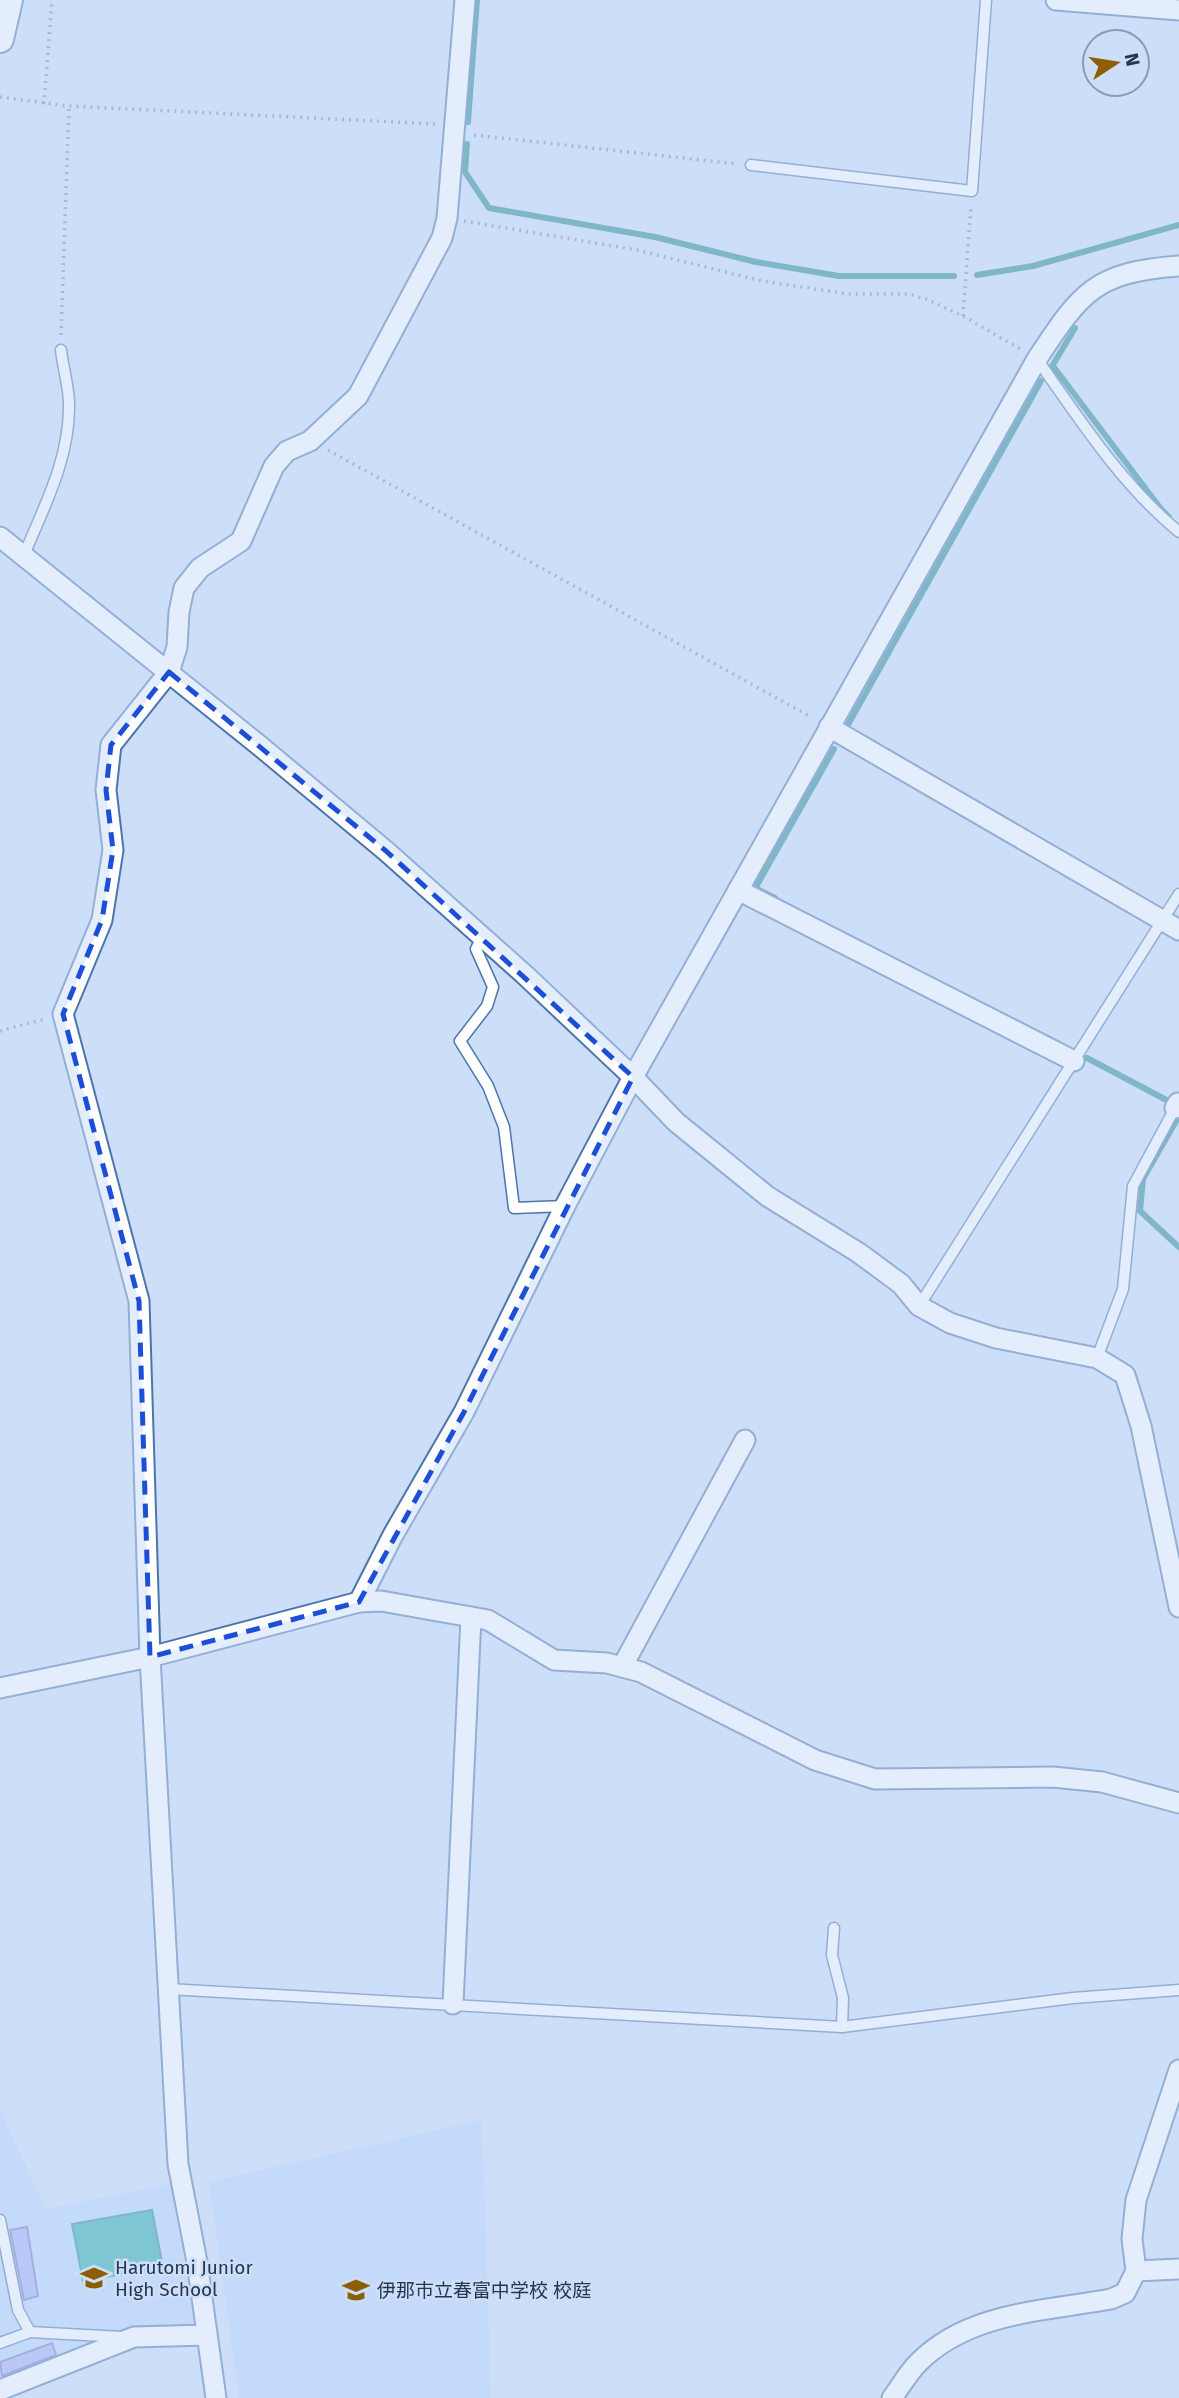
<svg xmlns="http://www.w3.org/2000/svg" width="1179" height="2398" viewBox="0 0 1179 2398" font-family="'Fira Sans','Noto Sans JP',sans-serif">
<style>
.built{fill:#b7d4fd}
.water{fill:#1fa8aa;stroke:#21868f;stroke-width:2}
.lines{fill:none;stroke-linecap:round;stroke-linejoin:round}
.stream{stroke:#21868f;stroke-width:6}
.building{fill:#a1adf8;stroke:#6f79b9;stroke-width:2}
.lane-casing{stroke:#4c75ad;stroke-width:13}
.street-casing{stroke:#4c75ad;stroke-width:23}
.secondary-casing{stroke:#4c75ad;stroke-width:30}
.path{stroke:#7a8ca4;stroke-width:3.5;stroke-dasharray:2 5;stroke-linecap:butt}
.lane{stroke:#fff;stroke-width:10}
.street{stroke:#fff;stroke-width:19}
.secondary{stroke:#fff;stroke-width:26}
.marked{fill:none;stroke:#1d4ed8;stroke-width:5;stroke-dasharray:14 9;stroke-linejoin:round}
.labels{text-anchor:middle;stroke-width:5;stroke-linejoin:round;paint-order:stroke}
.poi-label{font-size:19px;fill:#25374f;stroke:#cddff8;text-anchor:start}
</style>
<rect width="100%" height="100%" fill="#cddff8"/>
<g class="built">
<path d="M0,2109L46,2209L170,2184L200,2347L133,2348L0,2398Z"/>
<path d="M482,2120L491,2398H239L209,2182Z"/>
</g>
<path class="water" d="M152,2210L163,2267L83,2281L72,2224Z"/>
<g class="lines">
<g class="stream">
<path d="M468,122L477,0"/>
<path d="M467,144L465,172L489,208L655,237L756,262L839,276H954"/>
<path d="M977,275L1033,266L1179,225"/>
<path d="M1053,366L1161,509L1169,517"/>
<path d="M1051,368L1075,328"/>
<path d="M845,730L1041,381"/>
<path d="M775,898L757,889V885L834,749"/>
<path d="M1087,1058L1174,1104"/>
<path d="M1179,1116L1143,1179L1140,1211L1179,1247"/>
</g>
</g>
<g class="building">
<path d="M27,2227L38,2296L24,2300L10,2230Z"/>
<path d="M52,2343L56,2355L2,2376L0,2362Z"/>
</g>
<g class="lines">
<defs>
<g id="lane">
<path d="M751,165L972,191L986,0"/>
<path d="M1037,359C1080,420 1121,484 1179,532"/>
<path d="M24,555C44,507 70,458 69,404C69,387 63,368 61,350"/>
<path d="M482,937L476,949L493,987L487,1006L460,1041L488,1086L504,1127L514,1208L565,1206"/>
<path d="M919,1306L1179,894"/>
<path d="M1097,1358L1123,1289L1133,1186L1175,1108"/>
<path d="M834,1928L832,1955L843,1998L842,2027"/>
<path d="M168,1989L842,2027L1073,1998L1179,1990"/>
<path d="M0,2220L18,2310L30,2332L122,2337"/>
<path d="M0,2343L30,2332"/>
</g>
<g id="street">
<path d="M1056,0L1179,10"/>
<path d="M0,537L260,746L386,851L525,975L633,1077L676,1122L767,1196L859,1253L901,1284L919,1306L950,1323L996,1338L1097,1358L1125,1375L1141,1426L1179,1607"/>
<path d="M829,727L1179,930"/>
<path d="M738,890L1074,1061"/>
<path d="M1175,1108L1178,1103"/>
<path d="M359,1602L393,1535L464,1412L565,1206L633,1077L1037,359C1081,292 1095,272 1179,266"/>
<path d="M622,1667L745,1440"/>
<path d="M0,1688L150,1657L359,1602L381,1601L488,1620L554,1660L607,1663L641,1672L815,1760L875,1779L1053,1777L1102,1782L1179,1803"/>
<path d="M453,2004L471,1617"/>
<path d="M1136,2271L1179,2269"/>
<path d="M0,2390L134,2337L207,2335"/>
<path d="M216,2398L197,2262L178,2164L150,1657L139,1301L63,1014L102,920L113,850L106,790L111,745L169,672L177,647L179,612L184,588L200,568L241,541L274,466L287,451L310,441L358,396L442,238L447,218L465,0"/>
<path d="M892,2398C901,2386 908,2373 918,2363C968,2312 1045,2311 1111,2299L1125,2293L1136,2271L1132,2239L1136,2200L1179,2070"/>
</g>
<path id="secondary" d="M0,39L9,0"/>
</defs>
<use href="#lane" class="lane-casing"/>
<use href="#street" class="street-casing"/>
<use href="#secondary" class="secondary-casing"/>
<g class="path">
<path d="M0,97L69,106L435,124"/>
<path d="M44,104L52,0"/>
<path d="M474,135L738,164"/>
<path d="M464,221L637,250L762,281L848,294H908L926,299L963,316L1020,349"/>
<path d="M963,316L971,206"/>
<path d="M61,335L69,106"/>
<path d="M328,450L811,717"/>
<path d="M0,1031L45,1019"/>
</g>
<use href="#lane" class="lane"/>
<use href="#street" class="street"/>
<use href="#secondary" class="secondary"/>
</g>
<path d="M0 0H1179V2398H0ZM169,672L386,851L633,1077L464,1412L359,1602L150,1657L139,1301L63,1014L102,920L113,850L106,790L111,745Z" fill="#cddff8" fill-opacity=".55" fill-rule="evenodd"/>
<path class="marked" d="M169,672L386,851L633,1077L464,1412L359,1602L150,1657L139,1301L63,1014L102,920L113,850L106,790L111,745Z"/>
<defs>
<symbol id="school-bare" viewBox="-9 -9 18 18"><path d="M0-5L7-2L0 1L-7-2ZM-4 1L0 2.5L4 1V4Q0 6-4 4Z" fill="#8c5f05" stroke="#cddff8" stroke-width="2.5" paint-order="stroke"/></symbol>
</defs>
<g fill-rule="evenodd">
<use href="#school-bare" x="75" y="2259" width="38" height="38"/>
<use href="#school-bare" x="337" y="2271" width="38" height="38"/>
</g>
<g class="labels">
<g class="poi-label">
<text x="115" y="2274">Harutomi Junior<tspan x="115" dy="22">High School</tspan></text>
<text x="377" y="2297">伊那市立春富中学校 校庭</text>
</g>
</g>
<g transform="translate(1116 63) rotate(78)"><circle r="33" fill="#cddff8" stroke="#8a9cb4" stroke-width="2"/>
<path d="M0-5L12 26L0 18L-12 26Z" fill="#8c5f05"/>
<text y="-10" font-size="19" font-weight="bold" text-anchor="middle" fill="#25374f">N</text>
</g>
</svg>
